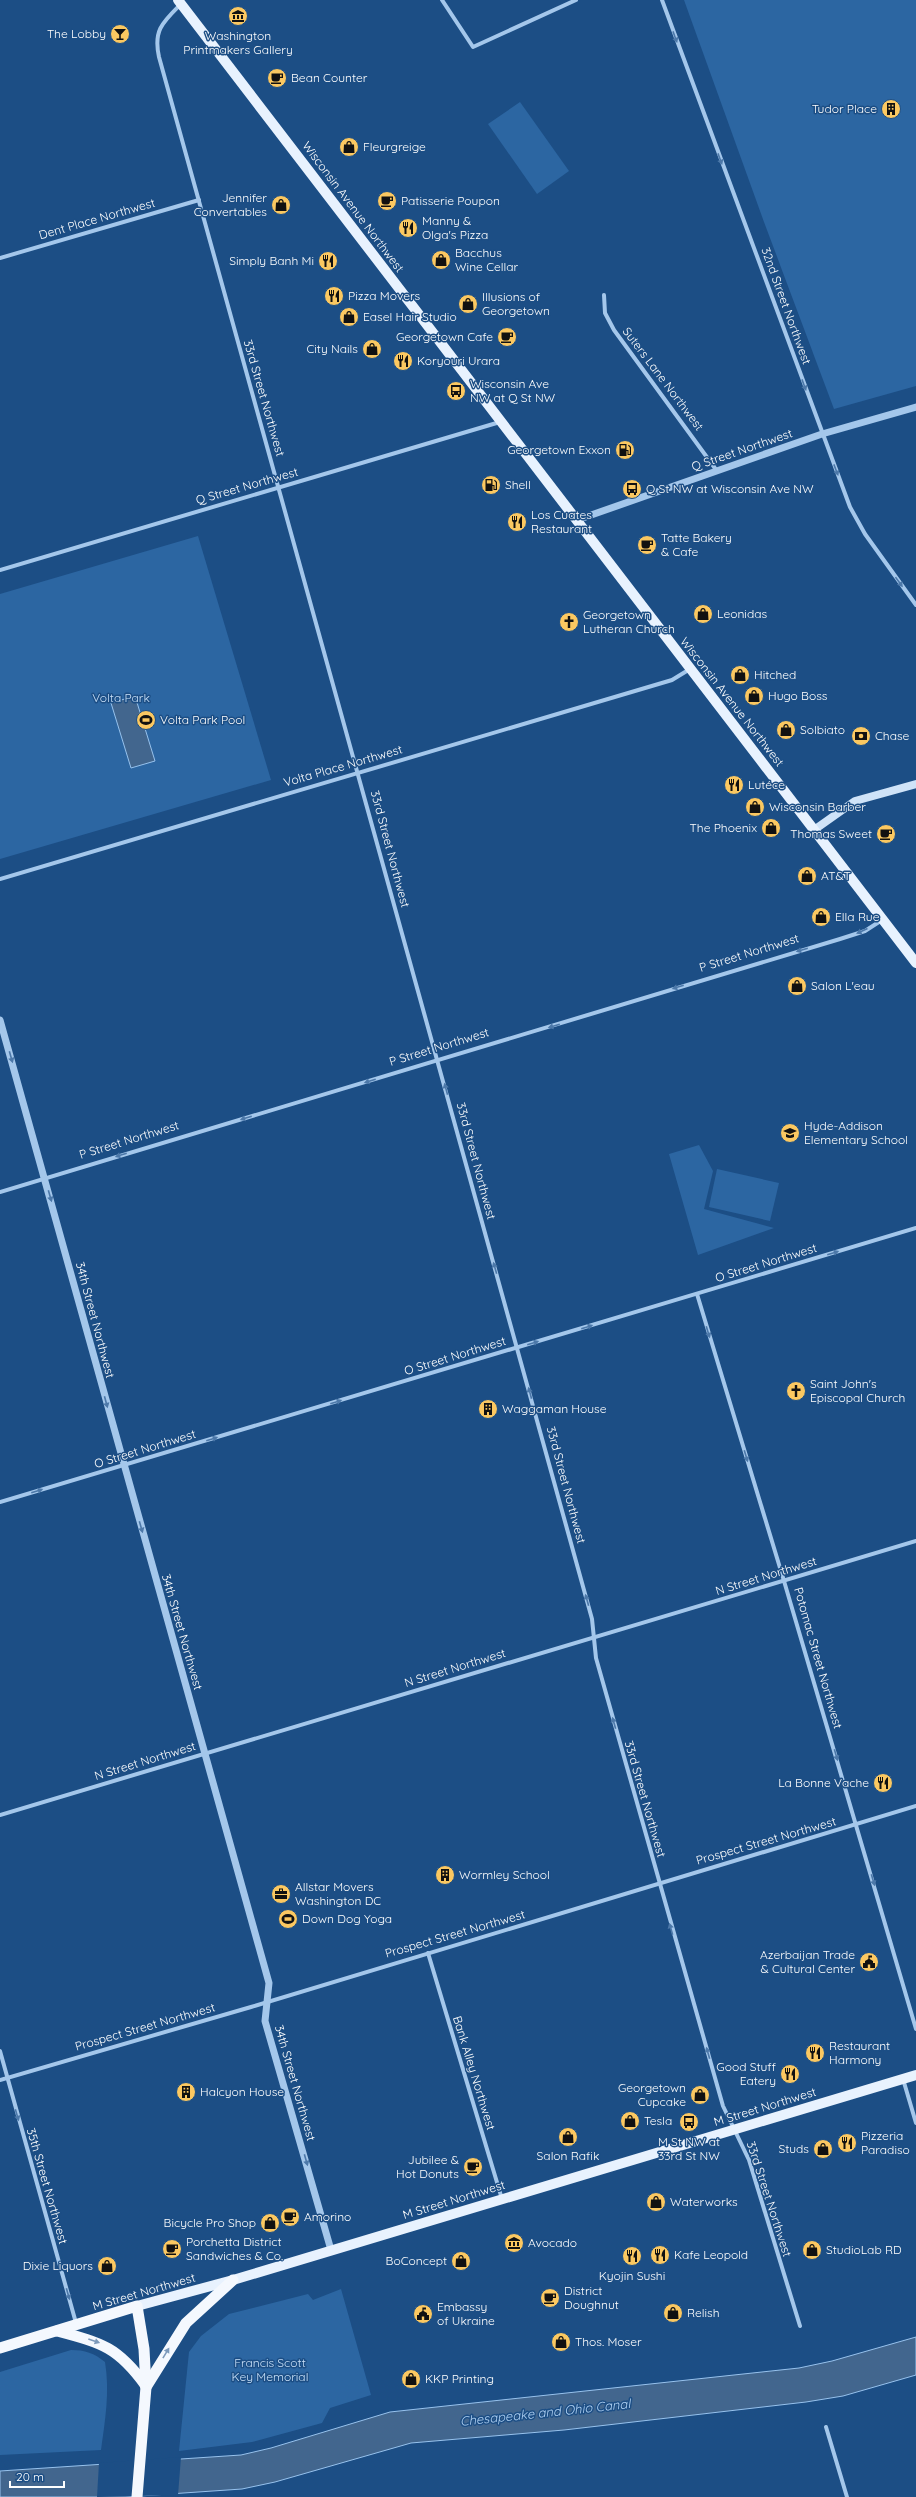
<svg xmlns="http://www.w3.org/2000/svg" width="916" height="2497" viewBox="0 0 916 2497" font-family="Quicksand,sans-serif">
<style>
.green{fill:#2c66a2}
.water{fill:#42668e;stroke:#97c2ed}
.pier{fill:#1c4e85}
.lines{fill:none;stroke-linecap:round;stroke-linejoin:round}
.minor{stroke:#a4c7eb;stroke-width:4}
.tertiary{stroke:#a4c7eb;stroke-width:7}
.secondary{stroke:#cfe3f8;stroke-width:8}
.primary{stroke:#e8f2fe;stroke-width:10}
.trunk{stroke:#f4f8fe;stroke-width:11}
.oneway{fill:#4c78a9}
.oneway2{fill:#7d9abb}
.labels{text-anchor:middle;stroke-width:3;stroke-linejoin:round;paint-order:stroke}
.poi-label{font-size:12px;fill:#fff;stroke:#1c4e85;text-anchor:start}
.street-label{font-size:12px;fill:#fff;stroke:#1c4e85}
.park-label{font-size:12px;fill:#c8e0f8;stroke:#1c4e85}
.water-label{font-size:13px;font-style:italic;fill:#afd0f2;stroke:#1c4e85}
</style>
<rect width="100%" height="100%" fill="#1c4e85"/>
<g class="green">
<path d="M684,0H916V386L834,409L764,222Z"/>
<path d="M520,102L569,171L537,194L488,124Z"/>
<path d="M198,536L271,780L0,859V594Z"/>
<path d="M699,1145L713,1171L704,1209L774,1228L698,1255L669,1154Z"/>
<path d="M717,1169L779,1183L770,1221L709,1207Z"/>
<path d="M341,2289L371,2395L330,2408L322,2423L252,2442L179,2451L189,2352L201,2336L229,2314L308,2294L313,2300Z"/>
<path d="M71,2350C85,2350 94,2353 105,2362C110,2392 105,2421 101,2450L0,2455V2372Z"/>
</g>
<g class="water">
<path d="M135,696L155,761L131,768L111,703Z"/>
<path d="M916,2337V2375L843,2396L806,2402L564,2430L411,2443L275,2482L242,2489L125,2497H0V2471L241,2455L271,2448L390,2412L799,2368L832,2361Z"/>
</g>
<path class="pier" d="M181,2457L178,2495L97,2497L99,2463Z"/>
<g class="lines">
<g class="minor">
<path d="M442,0L473,47L576,0"/>
<path d="M662,0L850,507L865,534L916,605"/>
<path d="M181,4C163,22 153,30 159,57L592,1619L596,1658L723,2106L749,2160L800,2326"/>
<path d="M0,258L199,200"/>
<path d="M604,295L605,313L614,330L717,471"/>
<path d="M0,570L500,422"/>
<path d="M0,879L672,680L690,669"/>
<path d="M0,1192L840,939L865,931L882,920"/>
<path d="M697,1294L784,1581L916,2029"/>
<path d="M0,1502L916,1228"/>
<path d="M0,1815L916,1541"/>
<path d="M428,1953L502,2199"/>
<path d="M0,2051L76,2323"/>
<path d="M903,2079L916,2123"/>
<path d="M0,2080L251,2007L916,1806"/>
<path d="M826,2427L847,2497"/>
</g>
<g class="tertiary">
<path d="M577,520L822,434L916,407"/>
<path d="M0,1020L269,1983L265,2021L331,2250"/>
</g>
<path class="secondary" d="M814,830L855,801L916,784"/>
<g class="primary">
<path d="M178,0L916,963"/>
<path d="M137,2306L233,2280L916,2075"/>
</g>
<g class="trunk">
<path d="M57,2331C102,2343 118,2347 146,2386"/>
<path d="M0,2348L137,2306L144,2349L146,2387L137,2497"/>
<path d="M146,2387L186,2323L233,2280"/>
</g>
</g>
<defs><path id="oneway-solid" d="M-6-.8H1V-3.2L6.5 0L1 3.2V.8H-6Z"/></defs>
<g class="oneway">
<use href="#oneway-solid" transform="translate(675 37) rotate(70)"/>
<use href="#oneway-solid" transform="translate(720 159) rotate(70)"/>
<use href="#oneway-solid" transform="translate(804 385) rotate(70)"/>
<use href="#oneway-solid" transform="translate(836 470) rotate(69)"/>
<use href="#oneway-solid" transform="translate(899 582) rotate(54)"/>
<use href="#oneway-solid" transform="translate(862 931) rotate(156)"/>
<use href="#oneway-solid" transform="translate(802 950) rotate(164)"/>
<use href="#oneway-solid" transform="translate(678 987) rotate(163)"/>
<use href="#oneway-solid" transform="translate(554 1026) rotate(164)"/>
<use href="#oneway-solid" transform="translate(11 1057) rotate(74)"/>
<use href="#oneway-solid" transform="translate(370 1081) rotate(163)"/>
<use href="#oneway-solid" transform="translate(446 1089) rotate(-105)"/>
<use href="#oneway-solid" transform="translate(246 1118) rotate(163)"/>
<use href="#oneway-solid" transform="translate(121 1155) rotate(163)"/>
<use href="#oneway-solid" transform="translate(50 1196) rotate(74)"/>
<use href="#oneway-solid" transform="translate(833 1253) rotate(-17)"/>
<use href="#oneway-solid" transform="translate(495 1268) rotate(-106)"/>
<use href="#oneway-solid" transform="translate(587 1327) rotate(-17)"/>
<use href="#oneway-solid" transform="translate(708 1332) rotate(73)"/>
<use href="#oneway-solid" transform="translate(533 1343) rotate(-17)"/>
<use href="#oneway-solid" transform="translate(530 1393) rotate(-105)"/>
<use href="#oneway-solid" transform="translate(106 1402) rotate(75)"/>
<use href="#oneway-solid" transform="translate(336 1402) rotate(-17)"/>
<use href="#oneway-solid" transform="translate(212 1439) rotate(-17)"/>
<use href="#oneway-solid" transform="translate(746 1456) rotate(73)"/>
<use href="#oneway-solid" transform="translate(37 1491) rotate(-17)"/>
<use href="#oneway-solid" transform="translate(141 1527) rotate(74)"/>
<use href="#oneway-solid" transform="translate(587 1600) rotate(-106)"/>
<use href="#oneway-solid" transform="translate(614 1723) rotate(-106)"/>
<use href="#oneway-solid" transform="translate(836 1755) rotate(74)"/>
<use href="#oneway-solid" transform="translate(873 1880) rotate(74)"/>
<use href="#oneway-solid" transform="translate(671 1929) rotate(-106)"/>
<use href="#oneway-solid" transform="translate(708 2053) rotate(-106)"/>
<use href="#oneway-solid" transform="translate(17 2115) rotate(74)"/>
<use href="#oneway-solid" transform="translate(306 2160) rotate(74)"/>
<use href="#oneway-solid" transform="translate(68 2294) rotate(74)"/>
</g>
<g class="oneway2">
<use href="#oneway-solid" transform="translate(94 2341) rotate(19)"/>
<use href="#oneway-solid" transform="translate(166 2353) rotate(-59)"/>
</g>
<defs>
<symbol id="museum-disc" viewBox="-11 -11 22 22"><circle r="9.5" fill="#fbc861" stroke="#1c4e85"/><path d="M0-6L6-3V-2H-6V-3ZM-5-1h2V3h-2ZM-1-1h2V3h-2ZM3-1h2V3H3ZM-6 4H6V6H-6Z" fill="#111"/></symbol>
<symbol id="bar-disc" viewBox="-11 -11 22 22"><circle r="9.5" fill="#fbc861" stroke="#1c4e85"/><path d="M-6-5H6L.8 .8V4.5H3.5V6h-7V4.5H-.8V.8Z" fill="#111"/></symbol>
<symbol id="cafe-disc" viewBox="-11 -11 22 22"><circle r="9.5" fill="#fbc861" stroke="#1c4e85"/><path d="M-5.5-4.5H6V0H3Q3 3.5 0 3.5H-2.5Q-5.5 3.5-5.5 0ZM3-3.2v2h1.7v-2ZM-6 4.5H4V6H-6Z" fill="#111"/></symbol>
<symbol id="building-disc" viewBox="-11 -11 22 22"><circle r="9.5" fill="#fbc861" stroke="#1c4e85"/><path d="M-4-6H4V6H1V3H-1V6H-4ZM-2.5-4.3h1.7v1.8h-1.7ZM.8-4.3h1.7v1.8H.8ZM-2.5-1h1.7V.8h-1.7ZM.8-1h1.7V.8H.8Z" fill="#111"/></symbol>
<symbol id="shop-disc" viewBox="-11 -11 22 22"><circle r="9.5" fill="#fbc861" stroke="#1c4e85"/><path d="M-5-2.5h2.3a2.7 3.5 0 0 1 5.4 0H5L5.5 6h-11ZM-1.5-2.5h3a1.5 2.3 0 0 0-3 0Z" fill="#111"/></symbol>
<symbol id="restaurant-disc" viewBox="-11 -11 22 22"><circle r="9.5" fill="#fbc861" stroke="#1c4e85"/><path d="M-5-6h1v4h1v-4h1v4h1v-4h1v5L-1.5 .5V6h-2V.5L-5-1ZM5-6V6H3V1.5H1.5Q1.5-4 5-6Z" fill="#111"/></symbol>
<symbol id="bus-disc" viewBox="-11 -11 22 22"><circle r="9.5" fill="#fbc861" stroke="#1c4e85"/><path d="M-5-6H5V4H4V6H2V4H-2V6H-4V4H-5ZM-3.5-4V0h7V-4ZM-3.5 1.2v1.5H-2V1.2ZM2 1.2v1.5H3.5V1.2Z" fill="#111"/></symbol>
<symbol id="fuel-disc" viewBox="-11 -11 22 22"><circle r="9.5" fill="#fbc861" stroke="#1c4e85"/><path d="M-5.5-6h7V0h2V4h1.3V-2.5L3-4.5l.8-.8L6-3V5H2.5V1h-1V6h-7ZM-4.2-4.7v3.2H.2V-4.7Z" fill="#111"/></symbol>
<symbol id="church-disc" viewBox="-11 -11 22 22"><circle r="9.5" fill="#fbc861" stroke="#1c4e85"/><path d="M-1.2-6h2.4v3.5h3.3v2.4h-3.3V6h-2.4V-.1h-3.3v-2.4h3.3Z" fill="#111"/></symbol>
<symbol id="stadium-disc" viewBox="-11 -11 22 22"><circle r="9.5" fill="#fbc861" stroke="#1c4e85"/><path d="M0-5a6.5 5 0 1 0 0 10a6.5 5 0 1 0 0-10ZM-3.5-1.8h7v3.6h-7Z" fill="#111"/></symbol>
<symbol id="bank-disc" viewBox="-11 -11 22 22"><circle r="9.5" fill="#fbc861" stroke="#1c4e85"/><path d="M-6-4H6V4H-6ZM0-2.3a2.3 2.3 0 1 0 0 4.6a2.3 2.3 0 1 0 0-4.6Z" fill="#111"/></symbol>
<symbol id="school-disc" viewBox="-11 -11 22 22"><circle r="9.5" fill="#fbc861" stroke="#1c4e85"/><path d="M0-5L7-2L0 1L-7-2ZM-4 1L0 2.5L4 1V4Q0 6-4 4Z" fill="#111"/></symbol>
<symbol id="office-disc" viewBox="-11 -11 22 22"><circle r="9.5" fill="#fbc861" stroke="#1c4e85"/><path d="M-6-3h4V-5.5h4V-3h4V5H-6ZM-1-4.5V-3h2v-1.5ZM-6 0V1H6V0Z" fill="#111"/></symbol>
<symbol id="civic-disc" viewBox="-11 -11 22 22"><circle r="9.5" fill="#fbc861" stroke="#1c4e85"/><path d="M-.6-6.5H3V-4.5H.6V-3L4-1V1h2V6H-6V1h2V-1L-.6-3ZM-1.2 2.5V6h2.4V2.5Z" fill="#111"/></symbol>
</defs>
<g fill-rule="evenodd">
<use href="#museum-disc" x="227" y="5" width="22" height="22"/>
<use href="#bar-disc" x="109" y="23" width="22" height="22"/>
<use href="#cafe-disc" x="266" y="67" width="22" height="22"/>
<use href="#building-disc" x="880" y="98" width="22" height="22"/>
<use href="#shop-disc" x="338" y="136" width="22" height="22"/>
<use href="#cafe-disc" x="376" y="190" width="22" height="22"/>
<use href="#shop-disc" x="270" y="194" width="22" height="22"/>
<use href="#restaurant-disc" x="397" y="217" width="22" height="22"/>
<use href="#shop-disc" x="430" y="249" width="22" height="22"/>
<use href="#restaurant-disc" x="317" y="250" width="22" height="22"/>
<use href="#restaurant-disc" x="323" y="285" width="22" height="22"/>
<use href="#shop-disc" x="457" y="293" width="22" height="22"/>
<use href="#shop-disc" x="338" y="306" width="22" height="22"/>
<use href="#cafe-disc" x="496" y="326" width="22" height="22"/>
<use href="#shop-disc" x="361" y="338" width="22" height="22"/>
<use href="#restaurant-disc" x="392" y="350" width="22" height="22"/>
<use href="#bus-disc" x="445" y="380" width="22" height="22"/>
<use href="#fuel-disc" x="614" y="439" width="22" height="22"/>
<use href="#fuel-disc" x="480" y="474" width="22" height="22"/>
<use href="#bus-disc" x="621" y="478" width="22" height="22"/>
<use href="#restaurant-disc" x="506" y="511" width="22" height="22"/>
<use href="#cafe-disc" x="636" y="534" width="22" height="22"/>
<use href="#shop-disc" x="692" y="603" width="22" height="22"/>
<use href="#church-disc" x="558" y="611" width="22" height="22"/>
<use href="#shop-disc" x="729" y="664" width="22" height="22"/>
<use href="#shop-disc" x="743" y="685" width="22" height="22"/>
<use href="#stadium-disc" x="135" y="709" width="22" height="22"/>
<use href="#shop-disc" x="775" y="719" width="22" height="22"/>
<use href="#bank-disc" x="850" y="725" width="22" height="22"/>
<use href="#restaurant-disc" x="723" y="774" width="22" height="22"/>
<use href="#shop-disc" x="744" y="796" width="22" height="22"/>
<use href="#shop-disc" x="760" y="817" width="22" height="22"/>
<use href="#cafe-disc" x="875" y="823" width="22" height="22"/>
<use href="#shop-disc" x="796" y="865" width="22" height="22"/>
<use href="#shop-disc" x="810" y="906" width="22" height="22"/>
<use href="#shop-disc" x="786" y="975" width="22" height="22"/>
<use href="#school-disc" x="779" y="1122" width="22" height="22"/>
<use href="#church-disc" x="785" y="1380" width="22" height="22"/>
<use href="#building-disc" x="477" y="1398" width="22" height="22"/>
<use href="#restaurant-disc" x="872" y="1772" width="22" height="22"/>
<use href="#building-disc" x="434" y="1864" width="22" height="22"/>
<use href="#office-disc" x="270" y="1883" width="22" height="22"/>
<use href="#stadium-disc" x="277" y="1908" width="22" height="22"/>
<use href="#civic-disc" x="858" y="1951" width="22" height="22"/>
<use href="#restaurant-disc" x="804" y="2042" width="22" height="22"/>
<use href="#restaurant-disc" x="779" y="2063" width="22" height="22"/>
<use href="#building-disc" x="175" y="2081" width="22" height="22"/>
<use href="#shop-disc" x="689" y="2084" width="22" height="22"/>
<use href="#shop-disc" x="619" y="2110" width="22" height="22"/>
<use href="#bus-disc" x="678" y="2111" width="22" height="22"/>
<use href="#shop-disc" x="557" y="2126" width="22" height="22"/>
<use href="#restaurant-disc" x="836" y="2132" width="22" height="22"/>
<use href="#shop-disc" x="812" y="2138" width="22" height="22"/>
<use href="#cafe-disc" x="462" y="2156" width="22" height="22"/>
<use href="#shop-disc" x="645" y="2191" width="22" height="22"/>
<use href="#cafe-disc" x="279" y="2206" width="22" height="22"/>
<use href="#shop-disc" x="259" y="2212" width="22" height="22"/>
<use href="#museum-disc" x="503" y="2232" width="22" height="22"/>
<use href="#cafe-disc" x="161" y="2238" width="22" height="22"/>
<use href="#shop-disc" x="801" y="2239" width="22" height="22"/>
<use href="#restaurant-disc" x="649" y="2244" width="22" height="22"/>
<use href="#restaurant-disc" x="621" y="2245" width="22" height="22"/>
<use href="#shop-disc" x="450" y="2250" width="22" height="22"/>
<use href="#shop-disc" x="96" y="2255" width="22" height="22"/>
<use href="#cafe-disc" x="539" y="2287" width="22" height="22"/>
<use href="#shop-disc" x="662" y="2302" width="22" height="22"/>
<use href="#civic-disc" x="412" y="2303" width="22" height="22"/>
<use href="#shop-disc" x="550" y="2331" width="22" height="22"/>
<use href="#shop-disc" x="400" y="2368" width="22" height="22"/>
</g>
<g class="labels">
<g class="poi-label">
<text x="106" y="38" text-anchor="end">The Lobby</text>
<text x="238" y="40" text-anchor="middle">Washington<tspan x="238" dy="14">Printmakers Gallery</tspan></text>
<text x="291" y="82">Bean Counter</text>
<text x="877" y="113" text-anchor="end">Tudor Place</text>
<text x="363" y="151">Fleurgreige</text>
<text x="267" y="202" text-anchor="end">Jennifer<tspan x="267" dy="14">Convertables</tspan></text>
<text x="401" y="205">Patisserie Poupon</text>
<text x="422" y="225">Manny &amp;<tspan x="422" dy="14">Olga's Pizza</tspan></text>
<text x="455" y="257">Bacchus<tspan x="455" dy="14">Wine Cellar</tspan></text>
<text x="314" y="265" text-anchor="end">Simply Banh Mi</text>
<text x="348" y="300">Pizza Movers</text>
<text x="482" y="301">Illusions of<tspan x="482" dy="14">Georgetown</tspan></text>
<text x="363" y="321">Easel Hair Studio</text>
<text x="493" y="341" text-anchor="end">Georgetown Cafe</text>
<text x="358" y="353" text-anchor="end">City Nails</text>
<text x="417" y="365">Koryouri Urara</text>
<text x="470" y="388">Wisconsin Ave<tspan x="470" dy="14">NW at Q St NW</tspan></text>
<text x="611" y="454" text-anchor="end">Georgetown Exxon</text>
<text x="505" y="489">Shell</text>
<text x="646" y="493">Q St NW at Wisconsin Ave NW</text>
<text x="531" y="519">Los Cuates<tspan x="531" dy="14">Restaurant</tspan></text>
<text x="661" y="542">Tatte Bakery<tspan x="661" dy="14">&amp; Cafe</tspan></text>
<text x="717" y="618">Leonidas</text>
<text x="583" y="619">Georgetown<tspan x="583" dy="14">Lutheran Church</tspan></text>
<text x="754" y="679">Hitched</text>
<text x="768" y="700">Hugo Boss</text>
<text x="160" y="724">Volta Park Pool</text>
<text x="800" y="734">Solbiato</text>
<text x="875" y="740">Chase</text>
<text x="748" y="789">Lutéce</text>
<text x="769" y="811">Wisconsin Barber</text>
<text x="757" y="832" text-anchor="end">The Phoenix</text>
<text x="872" y="838" text-anchor="end">Thomas Sweet</text>
<text x="821" y="880">AT&amp;T</text>
<text x="835" y="921">Ella Rue</text>
<text x="811" y="990">Salon L'eau</text>
<text x="804" y="1130">Hyde-Addison<tspan x="804" dy="14">Elementary School</tspan></text>
<text x="810" y="1388">Saint John's<tspan x="810" dy="14">Episcopal Church</tspan></text>
<text x="502" y="1413">Waggaman House</text>
<text x="869" y="1787" text-anchor="end">La Bonne Vache</text>
<text x="459" y="1879">Wormley School</text>
<text x="295" y="1891">Allstar Movers<tspan x="295" dy="14">Washington DC</tspan></text>
<text x="302" y="1923">Down Dog Yoga</text>
<text x="855" y="1959" text-anchor="end">Azerbaijan Trade<tspan x="855" dy="14">&amp; Cultural Center</tspan></text>
<text x="829" y="2050">Restaurant<tspan x="829" dy="14">Harmony</tspan></text>
<text x="776" y="2071" text-anchor="end">Good Stuff<tspan x="776" dy="14">Eatery</tspan></text>
<text x="686" y="2092" text-anchor="end">Georgetown<tspan x="686" dy="14">Cupcake</tspan></text>
<text x="200" y="2096">Halcyon House</text>
<text x="644" y="2125">Tesla</text>
<text x="861" y="2140">Pizzeria<tspan x="861" dy="14">Paradiso</tspan></text>
<text x="689" y="2146" text-anchor="middle">M St NW at<tspan x="689" dy="14">33rd St NW</tspan></text>
<text x="809" y="2153" text-anchor="end">Studs</text>
<text x="568" y="2160" text-anchor="middle">Salon Rafik</text>
<text x="459" y="2164" text-anchor="end">Jubilee &amp;<tspan x="459" dy="14">Hot Donuts</tspan></text>
<text x="670" y="2206">Waterworks</text>
<text x="304" y="2221">Amorino</text>
<text x="256" y="2227" text-anchor="end">Bicycle Pro Shop</text>
<text x="186" y="2246">Porchetta District<tspan x="186" dy="14">Sandwiches &amp; Co.</tspan></text>
<text x="528" y="2247">Avocado</text>
<text x="826" y="2254">StudioLab RD</text>
<text x="674" y="2259">Kafe Leopold</text>
<text x="447" y="2265" text-anchor="end">BoConcept</text>
<text x="93" y="2270" text-anchor="end">Dixie Liquors</text>
<text x="632" y="2280" text-anchor="middle">Kyojin Sushi</text>
<text x="564" y="2295">District<tspan x="564" dy="14">Doughnut</tspan></text>
<text x="437" y="2311">Embassy<tspan x="437" dy="14">of Ukraine</tspan></text>
<text x="687" y="2317">Relish</text>
<text x="575" y="2346">Thos. Moser</text>
<text x="425" y="2383">KKP Printing</text>
</g>
<g class="street-label">
<text transform="translate(353 207) rotate(53)" y="4">Wisconsin Avenue Northwest</text>
<text transform="translate(97 219) rotate(-16)" y="4">Dent Place Northwest</text>
<text transform="translate(786 306) rotate(70)" y="4">32nd Street Northwest</text>
<text transform="translate(663 379) rotate(53)" y="4">Suters Lane Northwest</text>
<text transform="translate(264 398) rotate(74)" y="4">33rd Street Northwest</text>
<text transform="translate(742 450) rotate(-19)" y="4">Q Street Northwest</text>
<text transform="translate(247 486) rotate(-16)" y="4">Q Street Northwest</text>
<text transform="translate(732 702) rotate(52)" y="4">Wisconsin Avenue Northwest</text>
<text transform="translate(343 766) rotate(-16)" y="4">Volta Place Northwest</text>
<text transform="translate(390 849) rotate(75)" y="4">33rd Street Northwest</text>
<text transform="translate(749 953) rotate(-17)" y="4">P Street Northwest</text>
<text transform="translate(439 1047) rotate(-17)" y="4">P Street Northwest</text>
<text transform="translate(129 1140) rotate(-17)" y="4">P Street Northwest</text>
<text transform="translate(476 1161) rotate(75)" y="4">33rd Street Northwest</text>
<text transform="translate(766 1263) rotate(-17)" y="4">O Street Northwest</text>
<text transform="translate(95 1320) rotate(75)" y="4">34th Street Northwest</text>
<text transform="translate(455 1356) rotate(-17)" y="4">O Street Northwest</text>
<text transform="translate(145 1449) rotate(-17)" y="4">O Street Northwest</text>
<text transform="translate(566 1485) rotate(75)" y="4">33rd Street Northwest</text>
<text transform="translate(766 1576) rotate(-17)" y="4">N Street Northwest</text>
<text transform="translate(182 1632) rotate(74)" y="4">34th Street Northwest</text>
<text transform="translate(818 1658) rotate(74)" y="4">Potomac Street Northwest</text>
<text transform="translate(455 1668) rotate(-17)" y="4">N Street Northwest</text>
<text transform="translate(145 1761) rotate(-17)" y="4">N Street Northwest</text>
<text transform="translate(645 1799) rotate(74)" y="4">33rd Street Northwest</text>
<text transform="translate(766 1841) rotate(-16)" y="4">Prospect Street Northwest</text>
<text transform="translate(455 1934) rotate(-16)" y="4">Prospect Street Northwest</text>
<text transform="translate(145 2027) rotate(-16)" y="4">Prospect Street Northwest</text>
<text transform="translate(474 2073) rotate(73)" y="4">Bank Alley Northwest</text>
<text transform="translate(295 2083) rotate(74)" y="4">34th Street Northwest</text>
<text transform="translate(765 2107) rotate(-17)" y="4">M Street Northwest</text>
<text transform="translate(47 2186) rotate(74)" y="4">35th Street Northwest</text>
<text transform="translate(769 2199) rotate(72)" y="4">33rd Street Northwest</text>
<text transform="translate(454 2200) rotate(-17)" y="4">M Street Northwest</text>
<text transform="translate(144 2292) rotate(-16)" y="4">M Street Northwest</text>
</g>
<g class="park-label">
<text x="121" y="702">Volta Park</text>
<text x="270" y="2367">Francis Scott<tspan x="270" dy="14">Key Memorial</tspan></text>
</g>
<g class="water-label">
<text transform="translate(545 2412) rotate(-6)" y="5">Chesapeake and Ohio Canal</text>
</g>
</g>
<path d="M10 2481v6h54v-6" fill="none" stroke="#ffffff" stroke-width="2"/>
<text x="16" y="2481" font-size="12" fill="#ffffff" stroke="#1c4e85" stroke-width="3" paint-order="stroke">20 m</text>
</svg>
